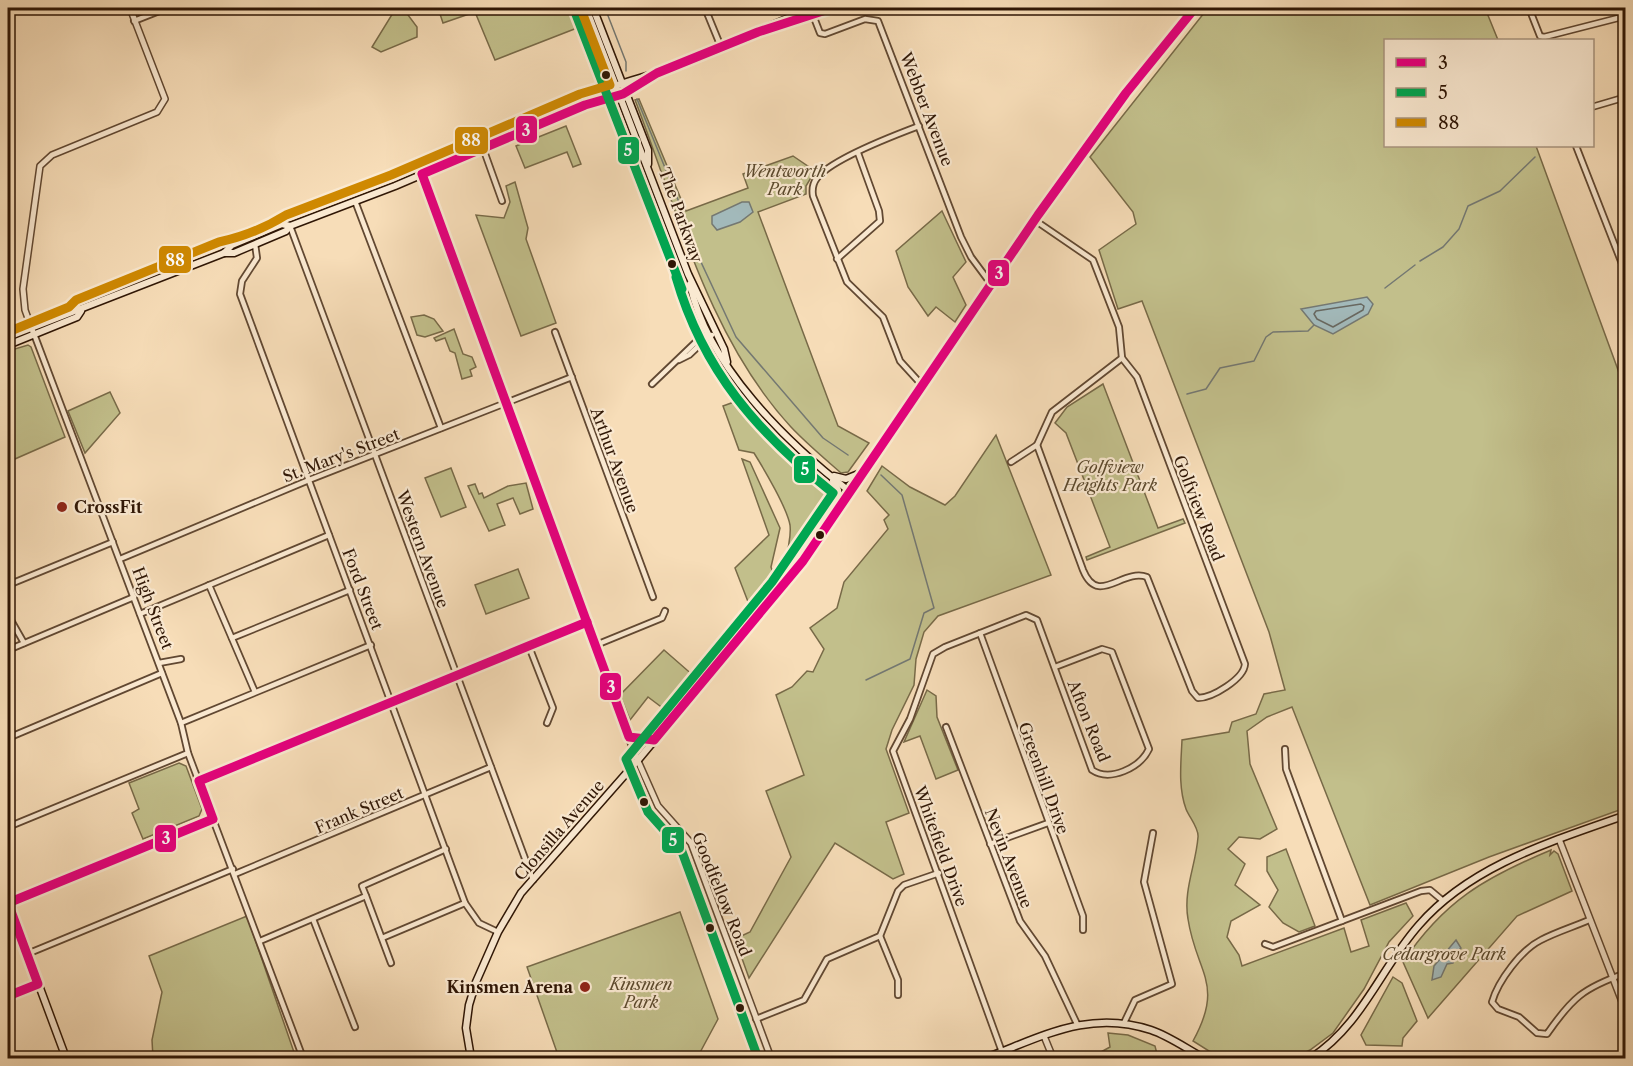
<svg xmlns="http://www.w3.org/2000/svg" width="1633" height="1066" viewBox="0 0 1633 1066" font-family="'Libre Caslon Text',serif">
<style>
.green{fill:#c2bf8b;stroke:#786a48;stroke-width:1.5}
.water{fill:#a2b9ba;stroke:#747872;stroke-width:1.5}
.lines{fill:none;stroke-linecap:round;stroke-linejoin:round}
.shore{stroke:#686860;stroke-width:1.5}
.stream{stroke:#747872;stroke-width:1.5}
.minor-casing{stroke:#614832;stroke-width:8}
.tertiary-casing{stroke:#614832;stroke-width:8}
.secondary-casing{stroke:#2f1605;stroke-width:9}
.minor{stroke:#fae9d1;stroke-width:4.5}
.tertiary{stroke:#fae9d1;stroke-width:5}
.secondary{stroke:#fae9d1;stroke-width:6}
.bus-1-casing{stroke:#fae9d1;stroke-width:14}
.bus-2-casing{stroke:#fae9d1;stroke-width:14}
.bus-3-casing{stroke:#fae9d1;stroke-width:14}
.bus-1{stroke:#e5007d;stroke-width:9}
.bus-2{stroke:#00a651;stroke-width:9}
.bus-3{stroke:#cf8901;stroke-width:9}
.bus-dot{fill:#2f1605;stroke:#fae9d1;stroke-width:2}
.poi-dot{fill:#8f2418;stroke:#fae9d1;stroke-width:2}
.labels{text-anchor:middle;stroke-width:4.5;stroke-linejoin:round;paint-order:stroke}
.street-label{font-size:16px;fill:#2f1605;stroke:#fae9d1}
.park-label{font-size:16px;font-style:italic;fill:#5b492d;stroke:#fae9d1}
.poi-label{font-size:16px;font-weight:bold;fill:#2f1605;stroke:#fae9d1;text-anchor:start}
.line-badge{stroke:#fae9d1;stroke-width:2}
.badge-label{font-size:16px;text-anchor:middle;font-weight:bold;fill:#fff}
</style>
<rect width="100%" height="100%" fill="#f7ddb8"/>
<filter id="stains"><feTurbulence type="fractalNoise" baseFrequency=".00333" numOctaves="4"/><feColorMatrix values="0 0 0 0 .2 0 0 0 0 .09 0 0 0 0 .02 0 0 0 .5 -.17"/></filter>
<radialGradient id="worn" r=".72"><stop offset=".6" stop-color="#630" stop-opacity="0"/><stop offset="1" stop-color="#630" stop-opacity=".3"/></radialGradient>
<g class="green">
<path d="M396,8H410L405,11L417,27V37L381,52L372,47Z"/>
<path d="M438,8H569L577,28L495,60L475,12L443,23Z"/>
<path d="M1208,8H1485L1498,40H1386V146H1536L1625,389V808L1489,857L1370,905L1292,707L1267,717L1247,731L1250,764L1277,829L1260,839L1239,837L1228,849L1245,864L1235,885L1260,905L1231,921L1227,937L1239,955L1242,966L1344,928L1351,952L1369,946L1361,920L1406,903L1413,916L1389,942L1364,989L1333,1033L1310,1050L1294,1058H1220L1193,1041C1225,983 1196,973 1188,919C1183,890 1196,865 1198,837C1199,828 1189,817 1186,809C1178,787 1181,763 1182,740L1229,732L1232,722L1256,714L1264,694L1285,690L1269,632L1142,301L1118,309L1099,250L1136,224L1133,212L1090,157Z"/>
<path d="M639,99L686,211L748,188L743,174L793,156L815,171L806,186V194L758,212L838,426L869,443L848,472L841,473C824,458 806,443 791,427C708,337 678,211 635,100Z"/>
<path d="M566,126L581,164L573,167L567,152L525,168L516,146Z"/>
<path d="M515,182L528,228L526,239L556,323L521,336L476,215L504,218L510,202L506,186Z"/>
<path d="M942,211L966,262L953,277L966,305L955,322L936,307L928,316L908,287L896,251Z"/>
<path d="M424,315L434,319L443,331L425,337L417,335L411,317Z"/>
<path d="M454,329L463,354L472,357L476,367L470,370L472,376L462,379L455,353L450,351L445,338L436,341L434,338Z"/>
<path d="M28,345L31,347L65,437L8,462V351Z"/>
<path d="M1103,384L1158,528L1183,519L1185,523L1087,560L1086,557L1110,547L1066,433L1055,423L1067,407Z"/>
<path d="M110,392L120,413L85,453L68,411Z"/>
<path d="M737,401L780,450L830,494L831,504L789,567C784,553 792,541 790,525C787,508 764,469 754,453L739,450L723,406Z"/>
<path d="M996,435L1051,575L938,616L924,632L916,659L914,685L892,730L886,749L909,813L886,822L904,874L893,879L835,843L749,978L735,939L750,932L791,857L766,791L804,775L776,695L792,687L807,671L813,672L824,649L810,628L837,608L844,582L888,529L884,520L889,515L867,491L882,466L910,487L945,505L955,496Z"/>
<path d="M742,459L750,462L780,528L771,567L776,582L752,612L735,568L769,535Z"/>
<path d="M451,468L466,507L441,517L425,478Z"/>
<path d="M526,483L533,509L520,514L513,498L497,504L505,525L489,531L468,486L475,484L479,494L482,493L484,498L508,486Z"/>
<path d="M518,569L529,598L486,614L475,585Z"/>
<path d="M664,650L695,677L668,712L648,697L630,720L620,695Z"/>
<path d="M927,690L936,696L937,717L958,770L936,779L920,736L904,742Z"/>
<path d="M179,763L186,766L202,809L199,816L143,839L132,813L139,809L129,783Z"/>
<path d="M1286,849L1315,926L1299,932L1283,923L1269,907L1278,890L1267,871V857Z"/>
<path d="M1551,850L1550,855L1554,851L1558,854L1572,891L1517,916L1428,1018L1403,962C1444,901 1484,878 1551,850Z"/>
<path d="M680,912L718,1019L697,1058H559L527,967Z"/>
<path d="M247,916L296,1058H153L152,1040L162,992L149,956Z"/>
<path d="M1393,977L1402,983L1417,1021L1403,1038L1402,1046L1366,1045L1361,1035Z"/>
<path d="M1108,1033L1128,1035L1155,1046L1158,1058H1090L1110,1047Z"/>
</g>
<g class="water">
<path d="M742,202H749L753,212L740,222L717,230L712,224V216Z"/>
<path d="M1367,297L1373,304L1368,314L1333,334L1314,325L1301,309Z"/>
<path d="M1456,940L1461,948L1451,956L1455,958L1453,963L1447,964L1441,977L1432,980L1434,966Z"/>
</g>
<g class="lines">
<path class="shore" d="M1361,304L1364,306L1363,310L1333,327L1317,319L1314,314L1316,311Z"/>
<g class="stream">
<path d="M605,8L626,62V71"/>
<path d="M637,99L683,212L693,245L736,337L823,438L848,455"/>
<path d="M1420,261L1443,247L1459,229L1468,206L1500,191L1535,157"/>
<path d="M1385,288L1415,265"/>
<path d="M1187,394L1206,389L1220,368L1254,361L1266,337L1273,332L1308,331L1314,325"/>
<path d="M866,680L910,659L924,613L934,608L902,495L881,475"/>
</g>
<defs>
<g id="minor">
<path d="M705,8L721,47"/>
<path d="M1529,8L1540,36L1544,37L1626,16"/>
<path d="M813,15L820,33L825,34L865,19L878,21L961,237L971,257L991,284"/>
<path d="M134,21L167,8"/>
<path d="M1592,107L1626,97"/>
<path d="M919,126C895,135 832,159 817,178C813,183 812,190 813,196L847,282L883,317L900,361L921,384"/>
<path d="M1576,146L1626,274"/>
<path d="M483,148L502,201"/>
<path d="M355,201L441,428"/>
<path d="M290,226L533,880"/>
<path d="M255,244L257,258L242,281L240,294L465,903L479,923L498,932"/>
<path d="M837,259L880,221L879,211L858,153"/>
<path d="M555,332L653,597"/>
<path d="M34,334L181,723L188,753L303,1058"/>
<path d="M679,360L689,355L709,336"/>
<path d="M652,384L700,338L712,335"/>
<path d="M1037,445L1083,570C1098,607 1122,568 1147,577L1192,691L1198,698C1212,698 1244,679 1245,664L1137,377L1122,358"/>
<path d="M1011,462L1037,445L1052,412L1122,358L1119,327L1093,260L1036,221"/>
<path d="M120,559L309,480L572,377"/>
<path d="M8,585L113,542"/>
<path d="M209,585L255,692"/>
<path d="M140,614L329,535"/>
<path d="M8,615L24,643"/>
<path d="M980,633L1083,916V930"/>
<path d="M232,638L350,590"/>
<path d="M528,644L553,708L547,723"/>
<path d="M596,645L662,618L665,611"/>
<path d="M8,650L134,597"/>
<path d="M159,663L181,659"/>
<path d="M181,723L371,645"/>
<path d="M946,727L1020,921L1045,956L1077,1024"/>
<path d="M8,738L162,673"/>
<path d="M1285,749L1286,769L1342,921"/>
<path d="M199,781L587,622"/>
<path d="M8,827L188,753"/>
<path d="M990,844L1048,823"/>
<path d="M235,874L491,767"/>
<path d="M366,896L391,963"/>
<path d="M8,903L213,819"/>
<path d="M313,919L355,1027"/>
<path d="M1589,920C1573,927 1556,932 1541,940C1521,950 1498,981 1492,1002L1498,1009L1519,1017L1537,1033L1547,1034C1572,998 1583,988 1626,973"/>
<path d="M880,936L898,980V995"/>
<path d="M382,938L465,903"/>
<path d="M260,941L366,896L362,886L446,849"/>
<path d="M1265,944L1273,947L1421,891L1430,890L1442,900"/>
<path d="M27,954L233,869"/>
<path d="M8,996L38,984"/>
<path d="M756,1019L804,1000L827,959L880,936L898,891L904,885L939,873"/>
<path d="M1124,1023L1135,1000L1172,984L1144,882L1153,833"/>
<path d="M1002,1052L893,751L910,719L933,654L945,647L1026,615L1037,620L1092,770C1110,782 1140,768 1149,749L1112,652L1102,649L1055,667"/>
<path d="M1434,1058H1435"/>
</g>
<g id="tertiary">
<path d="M422,174L634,752L658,806L691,843L771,1058"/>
<path d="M33,332L25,310L23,289L40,166L52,155L157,112L165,99L130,8"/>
<path d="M1559,839L1626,1012"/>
<path d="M1044,1036L1053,1058"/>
</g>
<g id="secondary">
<path d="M586,8L688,274L724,349L727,362"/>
<path d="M593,8L648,150V164"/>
<path d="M767,30L832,8"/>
<path d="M585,104C605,84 639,80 665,70L813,8"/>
<path d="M224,253H234L286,231L290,226L395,186L585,105C609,102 639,89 657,73"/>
<path d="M690,284C707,365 786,442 849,491"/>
<path d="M8,337L224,253L232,245L282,224L290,226"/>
<path d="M8,345L77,317L81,311"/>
<path d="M834,476L846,479L861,473"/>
<path d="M833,481L838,490L840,505"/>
<path d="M629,737L654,740"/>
<path d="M8,902L66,1058"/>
<path d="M471,1058L466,1028L469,1005L476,982L498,932L521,893L638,760L789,579L1038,215L1126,93L1195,8"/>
<path d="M985,1058C1042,1037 1089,1009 1151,1030C1169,1036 1187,1049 1204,1058"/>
<path d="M1311,1058C1362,1025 1380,969 1419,925C1471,865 1553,841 1626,815"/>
</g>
</defs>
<use href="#minor" class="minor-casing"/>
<use href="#tertiary" class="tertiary-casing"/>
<use href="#secondary" class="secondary-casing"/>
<use href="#minor" class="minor"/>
<use href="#tertiary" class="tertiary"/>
<use href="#secondary" class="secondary"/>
<defs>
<g id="bus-1">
<path d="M832,8L758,32L657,73L623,94L585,105L422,174L629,737L654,740L803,561L1038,215L1126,93L1195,8"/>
<path d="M8,903L213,819L199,781L587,622"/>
<path d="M8,903L38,984L8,996"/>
</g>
<g id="bus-2">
<path d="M575,12L682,289"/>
<path d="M676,277C703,371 758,433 833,493L772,582L626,759L648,812L681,849L758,1058"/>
</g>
<path id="bus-3" d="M8,332L69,307L76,300L219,242C243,237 265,228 286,215L391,175L580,94L610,85L582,12"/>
</defs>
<use href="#bus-1" class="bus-1-casing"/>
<use href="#bus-2" class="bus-2-casing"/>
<use href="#bus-3" class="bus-3-casing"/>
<use href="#bus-1" class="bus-1"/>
<use href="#bus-2" class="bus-2"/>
<use href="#bus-3" class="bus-3"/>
</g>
<g class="bus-dot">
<circle cx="606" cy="75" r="5"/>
<circle cx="672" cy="264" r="5"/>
<circle cx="820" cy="535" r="5"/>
<circle cx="644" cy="802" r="5"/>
<circle cx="710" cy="928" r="5"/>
<circle cx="740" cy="1008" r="5"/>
</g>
<g class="poi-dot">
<circle cx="62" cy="507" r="6"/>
<circle cx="585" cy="987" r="6"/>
</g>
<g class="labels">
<g class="street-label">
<text transform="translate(927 109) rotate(69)" y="6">Webber Avenue</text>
<text transform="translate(681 215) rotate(70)" y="6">The Parkway</text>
<text transform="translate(341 455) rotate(-21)" y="6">St. Mary's Street</text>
<text transform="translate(615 460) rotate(70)" y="6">Arthur Avenue</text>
<text transform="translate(1199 508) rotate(69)" y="6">Golfview Road</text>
<text transform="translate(423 549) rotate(70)" y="6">Western Avenue</text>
<text transform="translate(363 589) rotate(69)" y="6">Ford Street</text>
<text transform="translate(153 608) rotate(69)" y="6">High Street</text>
<text transform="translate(1089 721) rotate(68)" y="6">Afton Road</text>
<text transform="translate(1044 778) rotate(70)" y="6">Greenhill Drive</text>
<text transform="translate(359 810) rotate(-23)" y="6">Frank Street</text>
<text transform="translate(559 830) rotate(-49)" y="6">Clonsilla Avenue</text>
<text transform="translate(941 846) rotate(70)" y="6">Whitefield Drive</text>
<text transform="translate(1009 858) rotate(69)" y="6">Nevin Avenue</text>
<text transform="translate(722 894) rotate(68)" y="6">Goodfellow Road</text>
</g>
<g class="park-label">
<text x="785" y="177">Wentworth<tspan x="785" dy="18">Park</tspan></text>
<text x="1110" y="473">Golfview<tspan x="1110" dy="18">Heights Park</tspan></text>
<text x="1444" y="960">Cedargrove Park</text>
<text x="641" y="990">Kinsmen<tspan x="641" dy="18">Park</tspan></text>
</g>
<g class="poi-label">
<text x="74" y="513">CrossFit</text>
<text x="573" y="993" text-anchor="end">Kinsmen Arena</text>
</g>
</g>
<g class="line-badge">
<rect x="515" y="115" width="23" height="29" rx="6" fill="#e5007d"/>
<rect x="454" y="126" width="35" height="29" rx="6" fill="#cf8901"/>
<rect x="617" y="136" width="23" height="29" rx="6" fill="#00a651"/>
<rect x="158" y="245" width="34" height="29" rx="6" fill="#cf8901"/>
<rect x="987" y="259" width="23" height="28" rx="6" fill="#e5007d"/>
<rect x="793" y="455" width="23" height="29" rx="6" fill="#00a651"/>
<rect x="599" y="672" width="23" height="29" rx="6" fill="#e5007d"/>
<rect x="154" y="824" width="23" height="29" rx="6" fill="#e5007d"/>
<rect x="661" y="826" width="24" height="28" rx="6" fill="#00a651"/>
</g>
<g class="badge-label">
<text x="526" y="136">3</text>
<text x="471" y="146">88</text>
<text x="628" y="156">5</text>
<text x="175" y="266">88</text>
<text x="999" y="279">3</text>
<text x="805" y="475">5</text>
<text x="611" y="693">3</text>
<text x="166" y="844">3</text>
<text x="673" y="846">5</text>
</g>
<rect width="1633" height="1066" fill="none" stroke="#f7ddb8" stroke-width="30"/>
<rect x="9" y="9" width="1615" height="1048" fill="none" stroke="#2f1605" stroke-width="3"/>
<rect x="15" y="15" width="1603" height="1036" fill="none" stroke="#2f1605" stroke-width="1.5"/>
<rect x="1384" y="39" width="210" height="108" fill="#fae9d1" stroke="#a9957f" stroke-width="1.5"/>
<rect x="1396" y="58" width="30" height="9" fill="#e5007d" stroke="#a9957f" stroke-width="1.5"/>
<text x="1438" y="69" font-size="18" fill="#2f1605">3</text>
<rect x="1396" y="88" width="30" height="9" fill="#00a651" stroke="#a9957f" stroke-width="1.5"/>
<text x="1438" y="99" font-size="18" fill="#2f1605">5</text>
<rect x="1396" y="118" width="30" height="9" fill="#cf8901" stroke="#a9957f" stroke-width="1.5"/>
<text x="1438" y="129" font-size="18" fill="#2f1605">88</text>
<rect width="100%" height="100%" filter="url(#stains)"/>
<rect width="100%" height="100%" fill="url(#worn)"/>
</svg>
